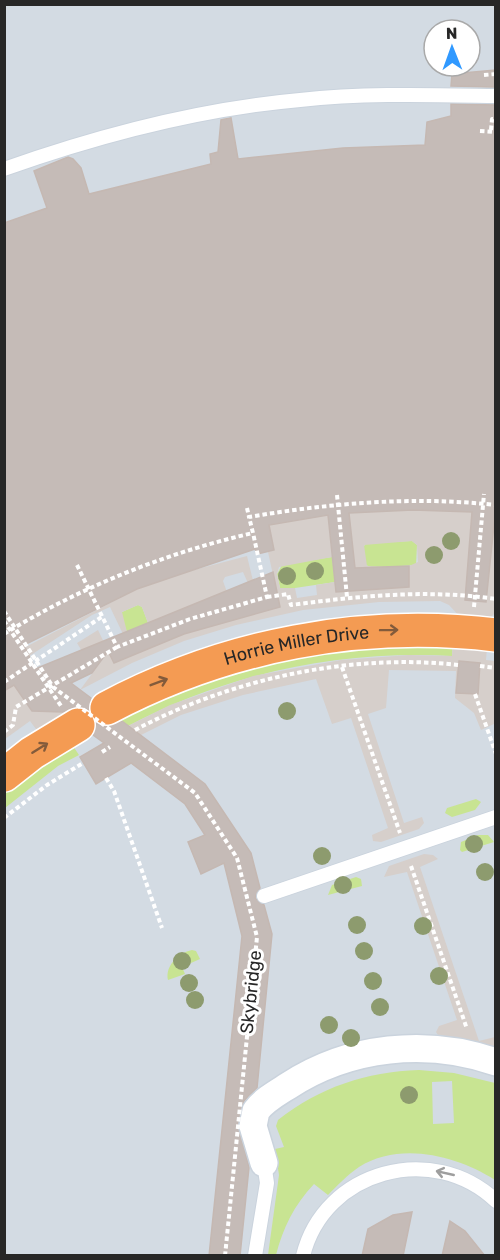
<svg xmlns="http://www.w3.org/2000/svg" width="500" height="1260" viewBox="0 0 500 1260" font-family="Rubik,sans-serif">
<style>
.airport{fill:#d3dbe3;fill-rule:evenodd}
.green{fill:#c8e492;fill-rule:evenodd}
.plaza{fill:#d6cfcb;fill-rule:evenodd}
.building{fill:#c5bbb7;stroke:#c5b8b2;stroke-width:1.5}
.lines{fill:none;stroke-linecap:round;stroke-linejoin:round}
.service-casing{stroke:#cad3dd;stroke-width:16}
.minor-casing{stroke:#cad3dd;stroke-width:30}
.primary-casing{stroke:#fff;stroke-width:36}
.path{stroke:#fff;stroke-width:4;stroke-dasharray:4.5 3;stroke-linecap:butt}
.service{stroke:#fff;stroke-width:14}
.minor{stroke:#fff;stroke-width:27}
.primary{stroke:#f49b53;stroke-width:33}
.path-bridge{stroke:#fff;stroke-width:4;stroke-dasharray:4.5 3;stroke-linecap:butt}
.tree{fill:#8d9b6e}
.oneway{stroke:#835b3b}
.oneway2{stroke:#9e9e9e}
.labels{text-anchor:middle;stroke-width:6;stroke-linejoin:round;paint-order:stroke}
.street-label{font-size:18px;fill:#272727;stroke:#fff}
</style>
<rect width="100%" height="100%" fill="#ebdcd8"/>
<path class="airport" d="M5,5H495V1255L5,1256ZM434,30H470V66H434Z"/>
<g class="green">
<path d="M412,541L417,545L416,565L371,568L365,564L363,548L366,543Z"/>
<path d="M332,557L335,582L295,588H280L277,574L282,565Z"/>
<path d="M138,605L142,607L148,623L127,632L120,615L122,612Z"/>
<path d="M453,644L452,656C341,650 227,673 128,726L116,717L200,680L321,650Z"/>
<path d="M71,743L79,755L58,766L5,808V792Z"/>
<path d="M476,799L481,802L475,810L452,817L445,813L447,808Z"/>
<path d="M478,835H488L494,842L462,852L460,850L461,842Z"/>
<path d="M356,877L361,879L362,886L328,895L332,885Z"/>
<path d="M192,950L196,951L200,959L182,967L185,974L168,980C165,966 178,953 192,950Z"/>
<path d="M419,1070L454,1073L495,1083V1180C457,1156 401,1141 359,1167C347,1175 337,1186 328,1195L314,1184C294,1205 283,1228 276,1255H268L279,1175L275,1149L284,1147L276,1126L278,1120C320,1087 366,1072 419,1070ZM452,1081L454,1123L433,1124L432,1082Z"/>
</g>
<g class="plaza">
<path d="M413,510L472,512L465,600L486,602L495,515V613L490,618H461L449,605L440,601L379,602L303,610L236,625L184,641L132,663L80,690L94,671L77,643L98,630L114,663L184,634L280,607L268,552L274,550L269,525L328,515L332,557L279,567L277,574L280,588H295L297,598L317,595L316,585L335,582L336,592L357,590L349,513ZM412,541L417,545L418,562L409,566V587L388,588L387,567L367,566L364,545Z"/>
<path d="M247,556L255,589L251,590L243,572L225,577L223,581L228,595L148,623L142,607L138,605L122,612L127,632L123,634L110,607L92,615L5,672L14,653L137,589L190,571Z"/>
<path d="M453,644L487,647L486,660L495,661L494,724L481,730L474,713L455,698L456,671L389,670L386,708L368,714L404,823L422,817L424,823L419,829L381,842L373,841L372,835L388,828L351,718L332,724L316,679L243,695L181,715L141,735L128,726L170,705L253,676L341,660L409,655L452,656ZM459,661L480,663L478,694L456,692Z"/>
<path d="M14,685L32,711L63,712L68,716L39,733L30,721L5,739V691Z"/>
<path d="M424,854L433,855L438,859L420,867L479,1041L495,1037V1050L440,1038L436,1032L439,1026L457,1020L407,872L384,877L389,866Z"/>
</g>
<g class="building">
<path d="M495,70V87L451,86L452,74Z"/>
<path d="M451,104L495,105V515L486,602L465,600L472,512L413,510L349,513L355,568L409,566V587L336,592L328,515L269,525L274,550L257,554L255,549L137,589L24,645L35,669L273,572L280,607L184,634L114,663L108,651L92,673L71,683L91,698L89,710L78,706L63,712L32,711L14,685L4,691V223L47,208L34,171L68,157L73,159L81,168L89,194L211,164L210,154L218,152L221,120L231,118L238,159L343,148L425,145L427,122L451,116Z"/>
<path d="M459,661L480,663L478,694L456,693Z"/>
<path d="M122,721L205,784L251,853L260,888L255,898L264,905L272,934L257,1088L244,1101L238,1123L249,1167L240,1256H209L242,936L224,863L201,874L188,842L205,835L185,804L131,763L96,784L80,757L104,743L93,735L96,723L106,727Z"/>
<path d="M412,1212L403,1256H362L368,1229L393,1215Z"/>
<path d="M450,1221L465,1231L485,1256H442Z"/>
</g>
<g class="lines">
<defs>
<g id="service">
<path d="M4,169C100,135 199,109 300,100C365,93 430,95 496,96"/>
<path d="M264,896L496,817"/>
<path d="M255,1256L267,1183L264,1163"/>
<path d="M303,1256C324,1170 433,1141 496,1201"/>
</g>
<path id="minor" d="M264,1163L253,1126L256,1111C264,1100 277,1093 288,1086C349,1046 427,1038 496,1062"/>
<g id="primary">
<path id="s1" d="M107,708C226,645 361,619 496,635"/>
<path d="M4,775L32,753L78,725"/>
</g>
</defs>
<use href="#service" class="service-casing"/>
<use href="#minor" class="minor-casing"/>
<use href="#primary" class="primary-casing"/>
<g class="path">
<path d="M484,75L496,74"/>
<path d="M491,130L492,119H496"/>
<path d="M480,131L496,132"/>
<path d="M337,495L347,597"/>
<path d="M247,508L249,517"/>
<path d="M77,565L117,647L190,619L267,597L253,533"/>
<path d="M267,597L288,594L291,605C359,596 427,589 496,599"/>
<path d="M474,607L484,494"/>
<path d="M4,621L61,706"/>
<path d="M4,634C81,587 165,553 253,533L249,517C331,503 413,496 496,505"/>
<path d="M480,666L496,668"/>
<path d="M342,667L400,833"/>
<path d="M4,682L103,616"/>
<path d="M475,694L496,754"/>
<path d="M135,730C231,679 350,653 458,665"/>
<path d="M4,732L13,725L16,707L117,647"/>
<path d="M102,752L110,747"/>
<path d="M106,778L114,791L162,928"/>
<path d="M4,818L47,785L83,763"/>
<path d="M411,866L467,1029"/>
</g>
<use href="#service" class="service"/>
<use href="#minor" class="minor"/>
<use href="#primary" class="primary"/>
<path class="path-bridge" d="M4,611L53,687L195,793L237,858L257,937L225,1256"/>
</g>
<g class="tree">
<circle cx="451" cy="541" r="9"/>
<circle cx="434" cy="555" r="9"/>
<circle cx="315" cy="571" r="9"/>
<circle cx="287" cy="576" r="9"/>
<circle cx="287" cy="711" r="9"/>
<circle cx="474" cy="844" r="9"/>
<circle cx="322" cy="856" r="9"/>
<circle cx="485" cy="872" r="9"/>
<circle cx="343" cy="885" r="9"/>
<circle cx="357" cy="925" r="9"/>
<circle cx="423" cy="926" r="9"/>
<circle cx="364" cy="951" r="9"/>
<circle cx="182" cy="961" r="9"/>
<circle cx="439" cy="976" r="9"/>
<circle cx="373" cy="981" r="9"/>
<circle cx="189" cy="983" r="9"/>
<circle cx="195" cy="1000" r="9"/>
<circle cx="380" cy="1007" r="9"/>
<circle cx="329" cy="1025" r="9"/>
<circle cx="351" cy="1038" r="9"/>
<circle cx="409" cy="1095" r="9"/>
</g>
<defs><path id="oneway-shaft" d="M-6 0H5M1.5-3L5.5 0L1.5 3" fill="none" stroke-width="1.6" stroke-linecap="round" stroke-linejoin="round" transform="scale(1.5)"/></defs>
<g class="oneway">
<use href="#oneway-shaft" transform="translate(389 630) rotate(-1)"/>
<use href="#oneway-shaft" transform="translate(159 682) rotate(-21)"/>
<use href="#oneway-shaft" transform="translate(40 748) rotate(-32)"/>
</g>
<use class="oneway2" href="#oneway-shaft" transform="translate(445 1173) rotate(-167)"/>
<g class="labels">
<g class="street-label">
<text dy="6" stroke="none"><textPath href="#s1" startOffset="201">Horrie Miller Drive</textPath></text>
<text transform="translate(251 992) rotate(-84)" y="6">Skybridge</text>
</g>
</g>
<rect width="500" height="1260" fill="none" stroke="#272727" stroke-width="12"/>
<g transform="translate(452 48) rotate(359)"><circle r="28" fill="#ffffff" stroke="#a9a9a9" stroke-width="1.5"/>
<path d="M0-4.5L10 22L0 15L-10 22Z" fill="#3099ff"/>
<text y="-9" font-size="16" font-weight="bold" text-anchor="middle" fill="#272727">N</text>
</g>
</svg>
